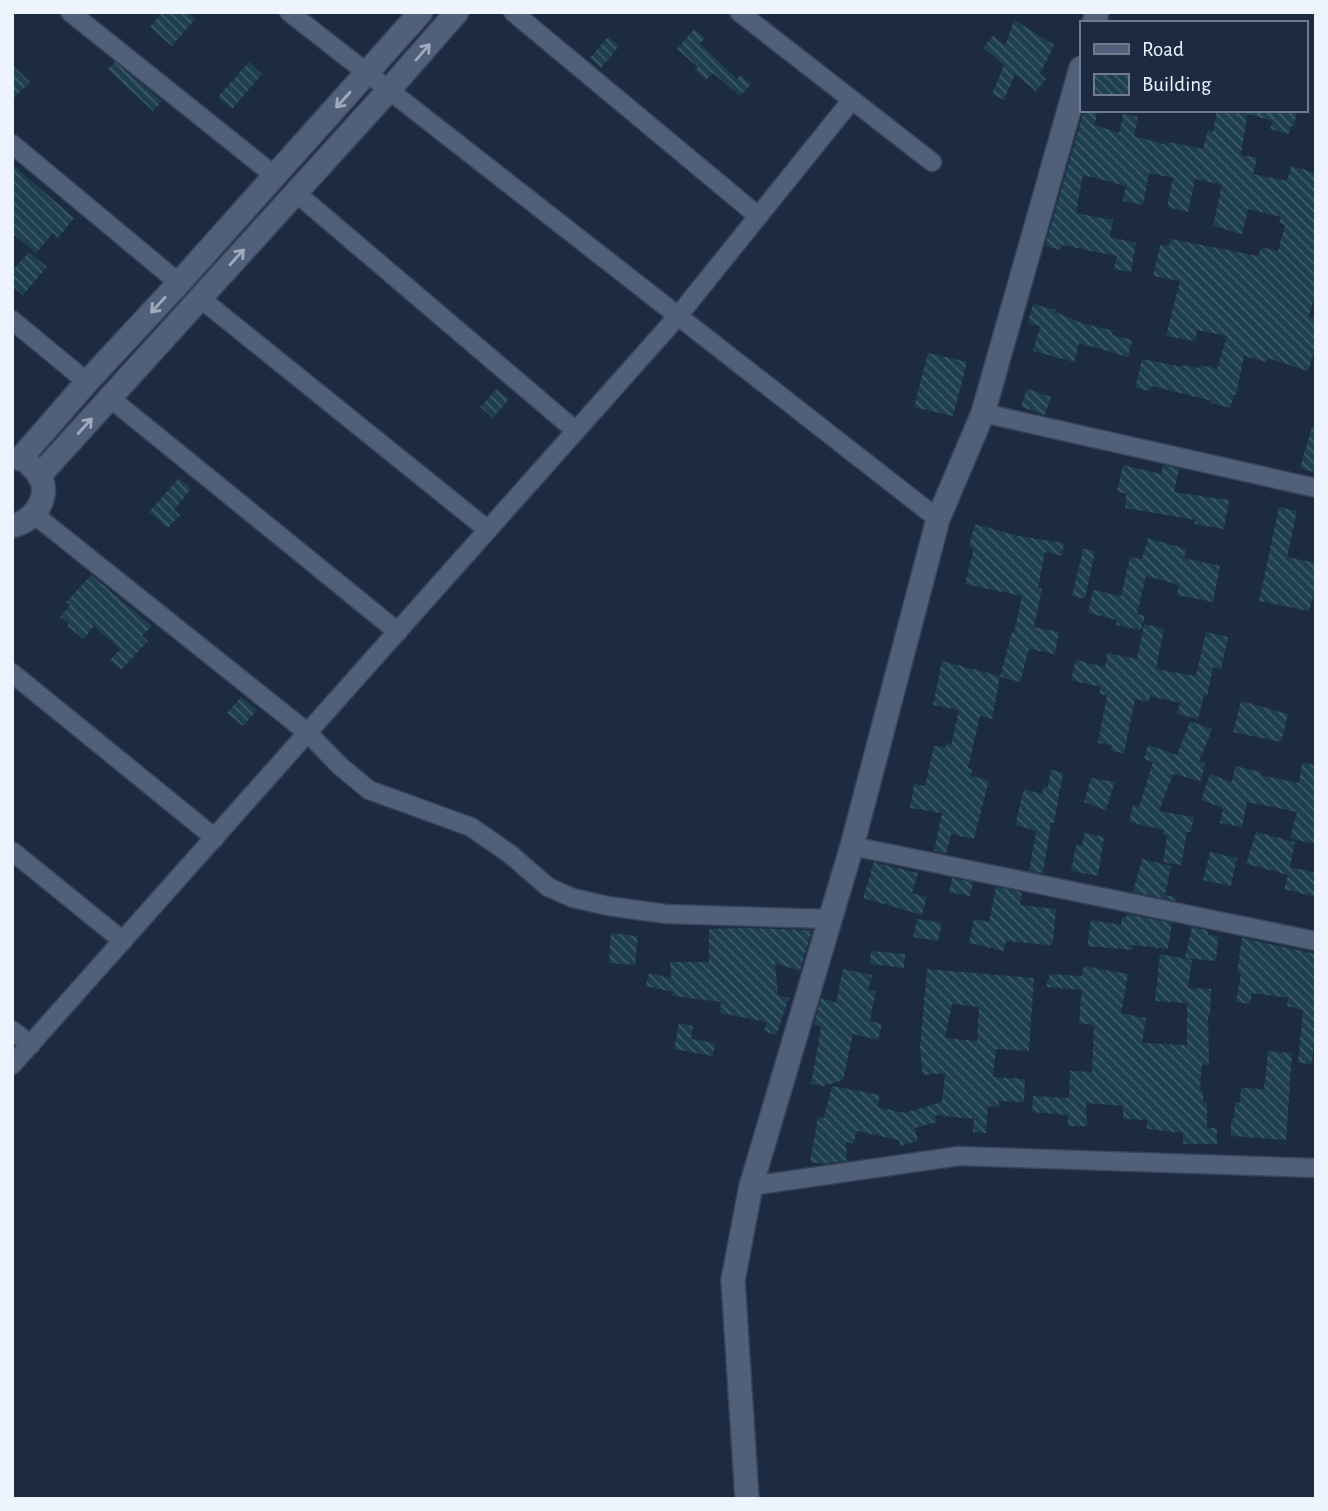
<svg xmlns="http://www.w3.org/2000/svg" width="1328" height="1511" viewBox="0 0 1328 1511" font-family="'Alegreya Sans',sans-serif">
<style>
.building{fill:url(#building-back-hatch);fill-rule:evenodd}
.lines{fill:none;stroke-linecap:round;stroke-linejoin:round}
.minor-casing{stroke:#394457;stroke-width:21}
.tertiary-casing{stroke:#394457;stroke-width:26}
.minor{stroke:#50607b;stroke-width:18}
.tertiary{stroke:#50607b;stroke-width:23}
.oneway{stroke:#9faabc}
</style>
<defs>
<pattern id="building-back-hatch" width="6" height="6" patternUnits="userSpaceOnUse" patternTransform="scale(1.75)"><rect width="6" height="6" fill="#1e3f50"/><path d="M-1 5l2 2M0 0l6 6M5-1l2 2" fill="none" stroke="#3f5b6a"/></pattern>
</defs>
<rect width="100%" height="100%" fill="#1c2a42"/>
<g class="building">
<path d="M163,12H188L195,19L172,46L150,27Z"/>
<path d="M1014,20L1054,45L1040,74L1046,79L1036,91L1015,74L1004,100L992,94L1004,65L983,48L993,36L1005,46Z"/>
<path d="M694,29L705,38L700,44L737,79L740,75L751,84L740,96L713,73L706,80L695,70L698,67L677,49Z"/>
<path d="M608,37L619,46L601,68L590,58Z"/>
<path d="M115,62L162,101L153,111L108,69Z"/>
<path d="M249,62L262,74L232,109L218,97Z"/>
<path d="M12,65L30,82L12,100Z"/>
<path d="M1084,110L1097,112L1095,125L1119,133L1123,114L1138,117L1134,136L1167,145L1168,142L1203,149L1208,130L1213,132L1217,110H1248L1241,155L1257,158L1253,174L1287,181L1291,166L1316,173V290L1309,317L1316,319V346L1308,371L1268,358L1267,362L1244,356L1236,395H1234L1230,408L1211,403L1212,401L1152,386L1150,391L1135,388L1142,359L1182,367V365L1199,368L1200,365L1217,369L1227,336L1197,330L1195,341L1166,336L1180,281L1153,276L1160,245L1169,246L1171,239L1258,256L1261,247L1278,251L1285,225L1279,223L1281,217L1248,209L1242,234L1213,226L1222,185L1195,179L1188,212L1167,207L1173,178L1149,173L1143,205L1123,201L1126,186L1083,175L1076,213L1113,220L1110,237L1136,243L1131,272L1114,269L1117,256L1062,245L1060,250L1045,246Z"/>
<path d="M1249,110H1297L1294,126H1291L1289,134L1270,129L1273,121L1248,114Z"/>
<path d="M12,164L74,218L58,238L53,233L36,253L12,233Z"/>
<path d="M29,252L47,267L23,295L12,286V271Z"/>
<path d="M1033,304L1056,310L1055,312L1082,323L1113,331L1112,335L1132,340L1128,357L1079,343L1074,362L1033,351L1040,326L1028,323Z"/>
<path d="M928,353L967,362L953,416L914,407Z"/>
<path d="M497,389L509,399L493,418L480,407Z"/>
<path d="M1027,389L1051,397L1045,415L1021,407Z"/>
<path d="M1312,427L1316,428V473L1300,468Z"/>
<path d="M1123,465L1161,474L1163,465L1179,469L1174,492L1229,500L1224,529L1194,524L1195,520L1125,508L1126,494L1117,491Z"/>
<path d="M179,478L191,489L174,510L180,515L168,528L149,512Z"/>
<path d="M1279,507L1297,511L1287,557L1316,563V597H1313L1309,611L1259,601Z"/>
<path d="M975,524L1019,536L1064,543L1062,556L1045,552L1038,588L1042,589L1034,627L1059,632L1055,654L1029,649L1020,682L1000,677L1012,632L1014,633L1022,596L965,584L974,548L969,546Z"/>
<path d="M1148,538L1186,549L1184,558L1220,566L1213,602L1177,595L1179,585L1146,576L1137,614L1145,616L1141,630L1116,625L1117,620L1088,613L1093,590L1121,596L1130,557L1142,559Z"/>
<path d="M1083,549L1095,551L1085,599L1072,596Z"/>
<path d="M91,575L152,626L142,636L148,641L121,670L110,660L120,649L94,626L84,639L67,626L69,623L60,617L70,605L66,602Z"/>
<path d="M1144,624L1164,629L1156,669L1196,676L1206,632L1228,637L1221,669L1213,667L1207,696L1204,695L1198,719L1177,714L1180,703L1150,696L1149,702L1135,699L1124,754L1111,750L1112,745L1098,743L1107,695L1099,694L1101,687L1071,680L1076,660L1105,667L1107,653L1137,659Z"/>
<path d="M942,661L1000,676L992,719L980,716L968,768L972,769L971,776L989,780L974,839L951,834L946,854L934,851L942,813L910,808L914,784L925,786L934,746L946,747V743L951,745L959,710L933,705Z"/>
<path d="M241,697L257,710L243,726L227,713Z"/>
<path d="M1241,701L1288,714L1281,742L1233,732Z"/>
<path d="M1190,721L1212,729L1199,762L1205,763L1201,781L1173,774L1159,811L1194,817L1191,832H1187L1181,865L1163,862L1167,836L1163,835L1164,830L1129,822L1133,805L1139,807L1153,762L1144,759L1148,745L1177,755Z"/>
<path d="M1302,763L1316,765V832L1313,844L1290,838L1297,812L1247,802L1242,827L1220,823L1223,808L1201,800L1210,774L1232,782L1235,766L1261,772V775L1299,783Z"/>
<path d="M1051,770L1063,772L1054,823H1051L1043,873L1029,871L1036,831L1015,825L1024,789L1042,794L1044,786L1048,787Z"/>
<path d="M1091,778L1115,782L1106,810L1084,802Z"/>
<path d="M1256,832L1295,842L1290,867L1316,873V897L1284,889L1288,875L1246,864Z"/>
<path d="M1084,833L1104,837L1098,876L1071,871L1076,845L1082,846Z"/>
<path d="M1210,852L1237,858L1231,886L1203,880Z"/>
<path d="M1142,859L1171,866L1165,895L1176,897V901L1133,892Z"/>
<path d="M874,862L918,873L912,893L927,897L922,915L863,898Z"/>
<path d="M952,878L973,882L970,896L949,892Z"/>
<path d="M996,887L1022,892L1020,905L1056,909L1053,943L1049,945L1006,941L1004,951L969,943L974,919L989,922Z"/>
<path d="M1127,914L1172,923L1168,949L1132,945V950L1087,946L1091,920L1121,925L1122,917L1126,918Z"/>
<path d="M917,919L942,923L938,941L913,937Z"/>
<path d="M1192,927L1208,931V935L1218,936L1216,961L1185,958Z"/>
<path d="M747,928L812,930L800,971L775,963L778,995L789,998L776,1035L764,1031L767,1022L720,1013L721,1002L672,996L673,992L646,986L649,973L671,978L670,962H709V929Z"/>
<path d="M611,933L638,936L635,965L609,963Z"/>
<path d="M1242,938L1316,954V1017L1312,1064L1298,1063L1303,1010L1287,1006L1288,998L1252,993L1250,1004L1236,1002L1241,973L1237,972Z"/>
<path d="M871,951L905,954L904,968L870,964Z"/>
<path d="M1160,954L1192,960L1188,988L1211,989L1210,1017H1208L1209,1065L1202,1064L1200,1091H1203V1103H1207V1128H1217V1144H1183V1133L1147,1129V1120L1123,1119V1106L1086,1103L1087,1126H1068V1115L1032,1112L1033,1096L1069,1098L1070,1071L1092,1072L1094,1025L1079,1023L1082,990L1046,987L1050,974L1082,976L1084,966L1128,974L1121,1013L1146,1018L1142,1043L1187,1045V1003L1155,1001Z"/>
<path d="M843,969L872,975L868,990L876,991L870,1021L882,1024L878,1040L853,1034L843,1080L824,1086L811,1084L821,1027L814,1024L821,998L836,1003Z"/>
<path d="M927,969L1034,978L1029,1051L996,1049L993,1077L1025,1079L1024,1102L999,1101V1107L988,1106L986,1133L973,1132L974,1119L935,1115L937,1122L915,1128L918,1141L900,1146L899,1140L857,1131L853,1144L846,1142L847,1161L822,1164L810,1162L818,1117L824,1118L832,1086L880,1095L878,1107L905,1113L942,1102L945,1073L923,1075L920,1047ZM952,1004L979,1007L977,1041L945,1038Z"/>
<path d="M679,1023L693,1026L691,1039L715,1043L713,1056L674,1049Z"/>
<path d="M1268,1051L1292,1053L1286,1140L1231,1136V1119H1234L1235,1102L1240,1103L1241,1088L1264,1089Z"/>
</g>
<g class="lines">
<defs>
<g id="minor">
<path d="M70,12L275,176"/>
<path d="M289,12L938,519"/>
<path d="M513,12L758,216"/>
<path d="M739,12L932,162"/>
<path d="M12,144L179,283"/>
<path d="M295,192L576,431"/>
<path d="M200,298L488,530"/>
<path d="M12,320L87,382"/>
<path d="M110,398L398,632"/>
<path d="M983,413L1316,488"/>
<path d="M35,515L308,733L340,766L369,790L471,827L510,854L548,887L573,898L608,906L666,914L831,919"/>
<path d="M12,673L215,838"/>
<path d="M852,846L1316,941"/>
<path d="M12,851L123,941"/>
<path d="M12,1030L31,1045"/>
<path d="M12,1065L678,316L851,101"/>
<path d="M751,1186L959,1156L1316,1168"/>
</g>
<g id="tertiary">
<path d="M1094,23L1097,12"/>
<path d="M20,459L87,382L179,283L421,12"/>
<path d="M39,476L388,91L457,12"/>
<path d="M12,526C40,520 56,486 31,466"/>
<path d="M747,1499L733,1280L751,1186L852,846L938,519L983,413L1081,68"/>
</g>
</defs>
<use href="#minor" class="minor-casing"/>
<use href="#tertiary" class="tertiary-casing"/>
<use href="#minor" class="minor"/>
<use href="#tertiary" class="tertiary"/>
</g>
<defs><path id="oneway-shaft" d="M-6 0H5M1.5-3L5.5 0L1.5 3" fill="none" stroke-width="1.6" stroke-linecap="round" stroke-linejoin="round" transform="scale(1.75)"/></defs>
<g class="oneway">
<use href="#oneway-shaft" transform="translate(423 52) rotate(-49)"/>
<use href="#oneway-shaft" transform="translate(343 100) rotate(132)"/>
<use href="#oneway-shaft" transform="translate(237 257) rotate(-48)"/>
<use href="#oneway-shaft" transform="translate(158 305) rotate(133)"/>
<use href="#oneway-shaft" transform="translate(85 426) rotate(-48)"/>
</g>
<rect width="1328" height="1511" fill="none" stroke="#eef4fe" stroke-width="28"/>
<rect x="1080" y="21" width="228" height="91" fill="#1c2a42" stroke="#707b8d" stroke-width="2"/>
<rect x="1094" y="44" width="35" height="10" fill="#50607b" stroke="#707b8d" stroke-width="2"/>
<text x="1142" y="56" font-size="21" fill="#eef4fe">Road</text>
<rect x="1094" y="74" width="35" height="21" fill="url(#building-back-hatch)" stroke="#707b8d" stroke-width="2"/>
<text x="1142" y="91" font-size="21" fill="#eef4fe">Building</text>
</svg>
